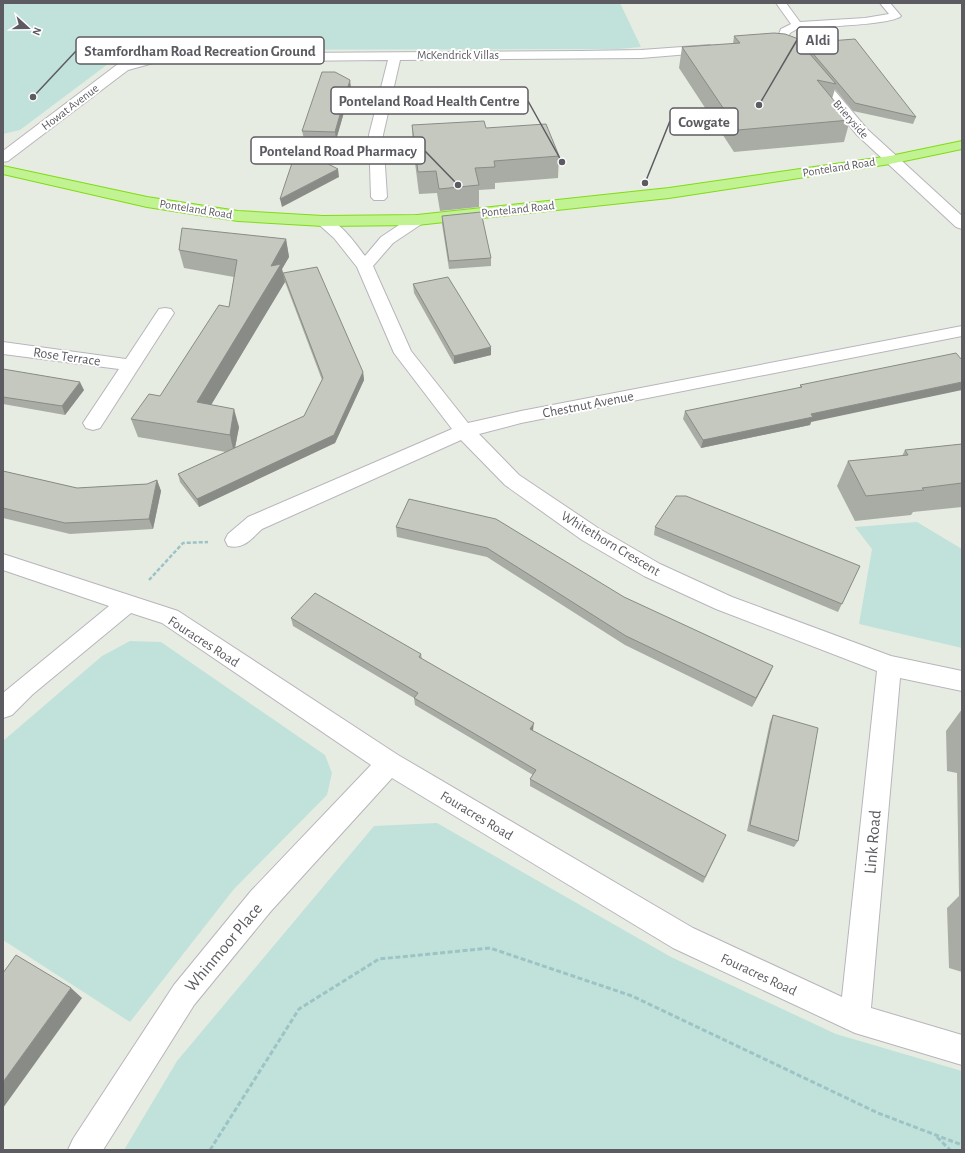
<svg xmlns="http://www.w3.org/2000/svg" width="965" height="1153" viewBox="0 0 965 1153" font-family="'Alegreya Sans',sans-serif">
<style>
.green{fill:#c1e2da}
.lines{fill:none;stroke-linecap:round;stroke-linejoin:round}
.lane-casing{stroke:#b7b5bc;stroke-width:2}
.street-casing{stroke:#b7b5bc;stroke-width:2}
.highway-casing{stroke:#80db14;stroke-width:2}
.path-far1{stroke:#9cc3c5;stroke-width:2.5;stroke-dasharray:4 2;stroke-linecap:butt}
.path{stroke:#9cc3c5;stroke-width:3;stroke-dasharray:5 2.5;stroke-linecap:butt}
.lane{fill:#fff;fill-rule:evenodd}
.street{fill:#fff;fill-rule:evenodd}
.highway{fill:#c1f393;fill-rule:evenodd}
.wall{fill:#a9aca4}
.shaded-wall{fill:#898c86}
.building{fill:#c4c8bf;stroke:#898c86}
.labels{text-anchor:middle;stroke-width:4;stroke-linejoin:round;paint-order:stroke}
.far-street-label{font-size:12px;fill:#5d5b62;stroke:#fff}
.street-label{font-size:14px;fill:#5d5b62;stroke:#fff}
.near-street-label{font-size:17px;fill:#5d5b62;stroke:#fff}
.leader{fill:none;stroke:#5d5b62;stroke-width:1.5}
.callout-dot{fill:#5d5b62;stroke:#fff;stroke-width:1.5}
.callout{fill:#fff;stroke:#5d5b62;stroke-width:1.5}
.callout-label{font-size:15px;text-anchor:middle;font-weight:bold;fill:#5d5b62}
</style>
<rect width="100%" height="100%" fill="#e7ece3"/>
<g class="green">
<path d="M3,3H620L641,47L619,49L160,50L134,53L108,64L20,130L3,134Z"/>
<path d="M917,522L962,549V648L859,624L872,549L855,527Z"/>
<path d="M130,641L161,642L325,755L332,773L327,795L234,889L130,1022L3,940V741L102,656Z"/>
<path d="M437,823L671,957L836,1034L962,1071V1150H124L177,1061L374,826Z"/>
</g>
<g class="lines">
<defs>
<path id="lane" d="M776,3H786L800,22L865,18L889,14L880,3H890L901,16C893,25 815,27 799,28L790,33L783,48L778,51L773,48L781,29L791,24Z"/>
<g id="street">
<path d="M710,45L716,49L714,52L641,58L400,60L383,135L387,197L384,200H374L371,197L369,135L388,60L157,62L128,70L8,161L3,162V151L118,64L157,54L580,51L641,50Z"/>
<path d="M814,71L819,72L867,129L962,216V229L956,227L857,135L808,75Z"/>
<path d="M417,215L423,217L425,220L423,223L393,243L373,266L411,351L468,423L521,411L962,326V336L521,423L479,434L519,475L598,528L660,564L732,597L891,656L962,671V691L900,678L871,1008L962,1035V1065L855,1033L673,948L392,778L271,911L194,1005L103,1150H68L73,1139L174,985L251,891L371,765L162,623L131,613L33,694L12,715L3,718V693L109,606L3,570V554L178,611L398,755L693,928L842,997L877,671L716,609L644,576L582,540L505,485L461,440L262,529C252,538 244,550 228,546L225,540L228,534L248,517L452,429L394,353L357,267L334,238L315,221L317,218C335,213 355,243 365,256L381,237L411,217Z"/>
<path d="M165,308L171,309L174,313L100,428L93,430L86,428L83,423L119,369L3,354V342L126,359L159,309Z"/>
</g>
<path id="highway" d="M962,141V149L890,164L669,198L417,225L323,226L238,221L147,207L3,174V166L147,197L238,211L323,216L417,215L669,188L890,156Z"/>
</defs>
<use href="#lane" class="lane-casing"/>
<use href="#street" class="street-casing"/>
<use href="#highway" class="highway-casing"/>
<path class="path-far1" d="M149,580L183,543L208,542"/>
<g class="path">
<path d="M937,1137L950,1150"/>
<path d="M210,1150L299,1009L379,959L490,948L632,996L878,1113L962,1145"/>
</g>
<use href="#lane" class="lane"/>
<use href="#street" class="street"/>
<use href="#highway" class="highway"/>
</g>
<g class="wall">
<path d="M734,36L803,46L804,43L916,117L913,124L853,111L835,89L832,99L850,120L844,142L734,152L679,68L682,47L733,44Z"/>
<path d="M351,88L336,140L304,139L302,131Z"/>
<path d="M412,125L486,128L559,156L558,178L495,183V189L479,190V207L440,211L437,193L419,194L413,147Z"/>
<path d="M442,216L491,258V266L449,269L442,224Z"/>
<path d="M286,239L289,257L282,269L285,282L211,405L239,427L235,448L304,416L322,380L285,282L283,273L363,372L364,380L335,443L199,507L180,482L178,474L226,452L138,437L131,419L160,396L229,307L234,277L184,268L179,250Z"/>
<path d="M413,284L491,355L454,364L414,293Z"/>
<path d="M962,360L811,422L810,425L701,448L683,419L685,411L800,388V385Z"/>
<path d="M3,369L84,390L65,415L3,404Z"/>
<path d="M962,444V507L913,512L911,515L855,521L837,486L848,461L902,456L905,450Z"/>
<path d="M3,471L77,488L147,484L157,480L161,491L153,529L70,534L3,518Z"/>
<path d="M409,499L773,666L769,675L752,707L625,645L487,557L397,537L396,527Z"/>
<path d="M655,527L860,566L838,612L654,535Z"/>
<path d="M291,618L421,654L422,659L533,730V731L726,835L703,883L530,786V779L533,775L415,705L414,698L293,626Z"/>
<path d="M962,709V972L949,968L947,908L959,896L957,773L947,771L946,731Z"/>
<path d="M773,715L798,841L794,847L747,831L770,722Z"/>
</g>
<g class="shaded-wall">
<path d="M350,80L351,88L336,140L335,132Z"/>
<path d="M338,169L339,177L282,207L280,199Z"/>
<path d="M286,239L289,257L282,269L285,282L202,420L197,402Z"/>
<path d="M491,347V355L454,364V356Z"/>
<path d="M363,372L364,380L335,443L199,507L197,499Z"/>
<path d="M80,382L84,390L65,415L62,406Z"/>
<path d="M962,382V390L811,422L810,425L701,448L703,440L811,414Z"/>
<path d="M234,409L239,427L234,453L230,435Z"/>
<path d="M157,480L161,491L153,529L149,519Z"/>
<path d="M773,666L769,675L752,707L756,698Z"/>
<path d="M534,723L533,730L529,736L530,729Z"/>
<path d="M71,988L82,998L3,1108V1082Z"/>
</g>
<g class="building">
<path d="M774,33L785,34L796,38L836,84L817,80L850,120L738,130L682,47L740,43L734,36Z"/>
<path d="M855,39L916,117L855,103L804,43Z"/>
<path d="M322,72H335L350,80L335,132L302,131Z"/>
<path d="M484,121L486,128L546,124L559,156L494,161L495,167L475,168L479,185L439,189L436,171L418,172L412,125Z"/>
<path d="M297,148L338,169L280,199Z"/>
<path d="M481,212L491,258L449,261L442,216Z"/>
<path d="M182,228L286,239L271,266L281,264L197,402L234,409L230,435L131,419L149,394L160,396L219,305L229,307L237,260L179,250Z"/>
<path d="M317,267L363,372L334,435L197,499L178,474L304,416L323,378L283,273Z"/>
<path d="M448,277L491,347L454,356L413,284Z"/>
<path d="M956,353L962,360V382L811,414L813,417L703,440L685,411L802,387L800,385Z"/>
<path d="M3,369L80,382L62,406L3,397Z"/>
<path d="M962,444V483L922,488L924,490L866,496L848,461L908,455L905,450Z"/>
<path d="M3,471L77,488L147,484L157,480L149,519L65,523L3,508Z"/>
<path d="M676,496H686L860,566L842,604L655,527Z"/>
<path d="M409,499L496,519L624,597L773,666L756,698L626,636L487,548L396,527Z"/>
<path d="M315,593L421,654L419,657L534,723L530,729L726,835L705,877L530,779L536,770L414,698L418,693L291,618Z"/>
<path d="M773,715L818,728L798,841L750,825Z"/>
<path d="M16,955L71,988L3,1082V973Z"/>
</g>
<g class="labels">
<g class="far-street-label">
<text x="458" y="59">McKendrick Villas</text>
<text transform="translate(70 107) rotate(-37)" y="4">Howat Avenue</text>
<text transform="translate(851 119) rotate(49)" y="4">Brieryside</text>
<text transform="translate(839 167) rotate(-9)" y="4">Ponteland Road</text>
<text transform="translate(196 209) rotate(9)" y="4">Ponteland Road</text>
<text transform="translate(518 209) rotate(-6)" y="4">Ponteland Road</text>
</g>
<g class="street-label">
<text transform="translate(67 356) rotate(8)" y="5">Rose Terrace</text>
<text transform="translate(588 404) rotate(-11)" y="5">Chestnut Avenue</text>
<text transform="translate(611 543) rotate(31)" y="5">Whitethorn Crescent</text>
<text transform="translate(204 641) rotate(33)" y="5">Fouracres Road</text>
<text transform="translate(477 815) rotate(31)" y="5">Fouracres Road</text>
<text transform="translate(759 974) rotate(25)" y="5">Fouracres Road</text>
</g>
<g class="near-street-label">
<text transform="translate(872 842) rotate(-85)" y="6">Link Road</text>
<text transform="translate(223 947) rotate(-50)" y="6">Whinmoor Place</text>
</g>
</g>
<path class="leader" d="M759 105L797 40M33 97L76 51M562 162L528 101M645 183L670 121M458 185L425 151"/>
<g class="callout-dot">
<circle cx="759" cy="105" r="4"/>
<circle cx="33" cy="97" r="4"/>
<circle cx="562" cy="162" r="4"/>
<circle cx="645" cy="183" r="4"/>
<circle cx="458" cy="185" r="4"/>
</g>
<g class="callout">
<rect x="797" y="27" width="41" height="27" rx="4"/>
<rect x="76" y="37" width="248" height="27" rx="4"/>
<rect x="331" y="87" width="197" height="27" rx="4"/>
<rect x="670" y="108" width="68" height="27" rx="4"/>
<rect x="251" y="137" width="174" height="27" rx="4"/>
</g>
<g class="callout-label">
<text x="818" y="45">Aldi</text>
<text x="200" y="56">Stamfordham Road Recreation Ground</text>
<text x="429" y="106">Ponteland Road Health Centre</text>
<text x="704" y="127">Cowgate</text>
<text x="338" y="156">Ponteland Road Pharmacy</text>
</g>
<rect width="965" height="1153" fill="none" stroke="#5d5b62" stroke-width="8"/>
<g transform="translate(28 28) rotate(111)" stroke="#ffffff" stroke-width="3" paint-order="stroke">
<path d="M0-3L7 15L0 10L-7 15Z" fill="#5d5b62"/>
<text y="-6" font-size="11" font-weight="bold" text-anchor="middle" fill="#5d5b62">N</text>
</g>
</svg>
